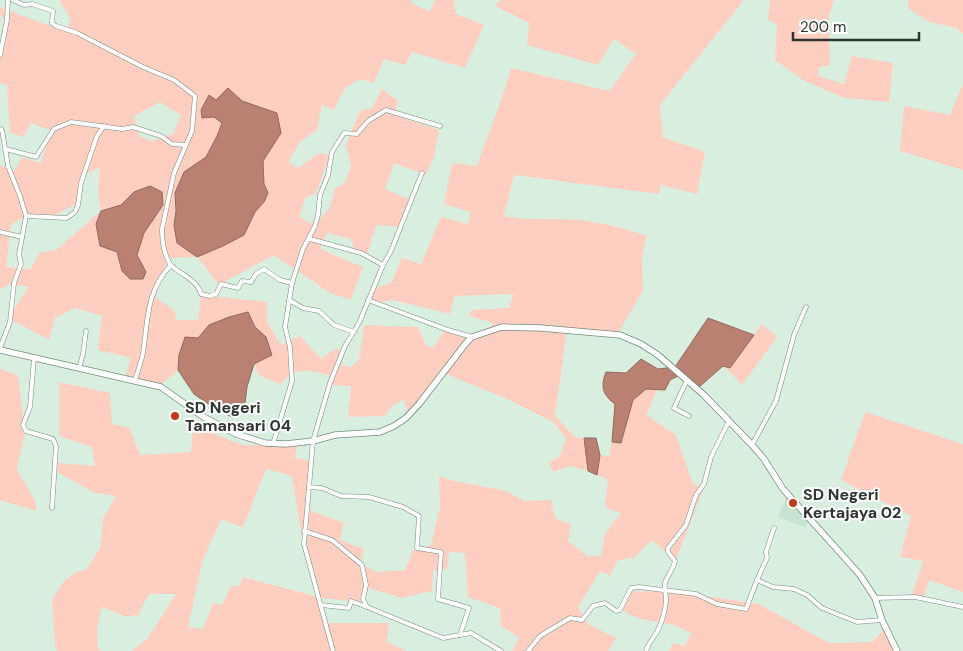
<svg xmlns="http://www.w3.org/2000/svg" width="963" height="651" viewBox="0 0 963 651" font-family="'DM Sans',sans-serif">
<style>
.built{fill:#c6e5d1}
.green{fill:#fecec1;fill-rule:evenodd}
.water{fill:#ba8071;stroke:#906a5e}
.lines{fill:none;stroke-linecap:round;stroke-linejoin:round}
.street-casing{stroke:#758b7d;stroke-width:5}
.secondary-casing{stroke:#758b7d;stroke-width:7}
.street{stroke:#fff;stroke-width:4}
.secondary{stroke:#fff;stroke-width:5.5}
.poi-dot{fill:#c33916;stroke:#fff;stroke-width:2}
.labels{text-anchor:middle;stroke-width:4;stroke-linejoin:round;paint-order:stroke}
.poi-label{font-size:16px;font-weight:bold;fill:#2d3630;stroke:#fff;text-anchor:start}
</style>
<rect width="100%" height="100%" fill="#d8efe0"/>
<path class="built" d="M787,495L810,519L805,527L778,517Z"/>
<g class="green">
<path d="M59,0H412L411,3L430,12L435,0H454L456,14L484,25L465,68L412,52L405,65L384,59L374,83L360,79L345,88L334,110L322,105L317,130L300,142L288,162L298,168L319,153L330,155L316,193L305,198L299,217L315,225L330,207L335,188L344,184L351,167L346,145L360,111L372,108L382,89L398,101L394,115L439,130L434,157L426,175L394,163L385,189L411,200L399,227L376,225L367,255L354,249L351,239L327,233L320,249L363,267L351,300L330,293L274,255L219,285L197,257L168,258L155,297L175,311L176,320H198L201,295L267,302V322L281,345L300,336L321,359L336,348L344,353L342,366L352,367L359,359L364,325L418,327L426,346L433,348L445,329L479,337L490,332L493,323L469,316L472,310L509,308L513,294L455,296L450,314L393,300L368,305L375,288L391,283L402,258L421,264L441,217L469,224L470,212L444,204L452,163L477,166L502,97L511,68L609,91L636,54L614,39L598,65L527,45L529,23L495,6L500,0H744L660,105L663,137L705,152L697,194L661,185L659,194L514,175L504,216C529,221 554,218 579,220C603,223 625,228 647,236L642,257L643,291L618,333L567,330L555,416L576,438H584L588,471L570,466L553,472L549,463L560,456L566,438L553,422L507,399L444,373L410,418L404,400L393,405L384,416L348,417L351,386L329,385V375C306,370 298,366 280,384L259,375L254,364L266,337L255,327L209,325L198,338L179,355L178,370L159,386L125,377L131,358L98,350L102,316L75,308L55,318L49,340L8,318L29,287L9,284L0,290V165L15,171L22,157L40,163L52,131L31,123L23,137L10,133L7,84L0,83V43L4,18L0,15V7L66,32L71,19ZM228,88L242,101L277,113L281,133L263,161L264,184L268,193L264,202L255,212L244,235L223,246L197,257L174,225C177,208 173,189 184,173C189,166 200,164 206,158C214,149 218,133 222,122L214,117ZM160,102L181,115L173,134L151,141L139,136L134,116ZM100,167L98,193L101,211L56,250L40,252L31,269L6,267L11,225L27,215L49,219L81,201L83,175ZM134,192L163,205L144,233L137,255L146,272L122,271L117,252L101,211L121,205Z"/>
<path d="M770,0H834L829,16L830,65L818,68V76L844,84L852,56L893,63L889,102L844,98L803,80L775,60L777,25L768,19Z"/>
<path d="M908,0H963V34L956,28L929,22L908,8Z"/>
<path d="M963,84V170L900,151L904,106L950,115Z"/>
<path d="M762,324L777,337L742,385L723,365L730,367Z"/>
<path d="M0,369L18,375L25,433L17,469L36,503V511L0,500Z"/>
<path d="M59,382L110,393L112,424L130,428L140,455L191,452L193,431L210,432L242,445H274L297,442L295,458L311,461L309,510L344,523L340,540L364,549L360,563L376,572L405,570L413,550L431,545L440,507L439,476L455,481L506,491L525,501L551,500L555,518L571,524L568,541L588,556H601L605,534L621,513L605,507L608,480L597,475L600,455L609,456L612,442L621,443L633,400L646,389H657L646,415L676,435L692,482L703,490L676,560L651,540L634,558L618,560L610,576L600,571L578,607L588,624L616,638L608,651H512L520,638L501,626L500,608L468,597L465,553L449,552L447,569L433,570L432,591L401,598L366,587L361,602L320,598L328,623H389L387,642L407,651H132L148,638L176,594H149L138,615L126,617L102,607L97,629L98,648L101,651H57L55,645L52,599L64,581L76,572L86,570L100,549L103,519L116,496L95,493L57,472L58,463L95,466L92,447L59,436ZM266,469L292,476L303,544L319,597L243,577L240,586H231L222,605L213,603L203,629L188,627L203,559L221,520L243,527Z"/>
<path d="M865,412L963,444V592L929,580L923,600L911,598L923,561L900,557L911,516L841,480Z"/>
<path d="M627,591L679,592L759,604L829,643L872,642L886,627L899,651H669L673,643L685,646L691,633C685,630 678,626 672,625C653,619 639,623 622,609Z"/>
</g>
<g class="water">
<path d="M228,88L242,101L277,113L281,133L263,161L264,184L268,193L264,202L255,212L244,235L223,246L197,257L177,243L174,225L176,211L175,193L184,172L206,157L217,136L222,123L214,117L202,118L201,110L209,95L216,100Z"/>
<path d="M150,186L162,192L163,205L144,233L137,255L146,272L143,279H130L122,271L117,252L100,246L96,224L101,211L121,205L134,192Z"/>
<path d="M248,312L255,327L266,337L272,355L254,364L247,387L245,403L234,418L214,408L194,394L178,370L179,355L185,337L198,338L209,325L229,317Z"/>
<path d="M708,318L754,335L730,368L723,366L699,387L682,374L670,380L665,390L646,389L633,400L621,443L612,442L615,404C603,395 600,387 606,372L626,373L641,359L658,369L675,367Z"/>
<path d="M584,438H596L600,455L597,475L588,471Z"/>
</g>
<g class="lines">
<defs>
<g id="street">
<path d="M13,0L24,5L32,4L53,11L52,23L56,26L77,33L143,67L174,80L195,96L192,131L174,173L162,229C162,240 164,254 170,264C173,268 181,273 186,276C193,282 198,284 201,294L210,296L216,294L221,284L238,288L242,281L251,282L256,274L264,269L280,280L292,283"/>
<path d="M0,55L7,20L8,0"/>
<path d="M0,129L2,130L8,166L20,196L26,216L19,254L21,264L14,283L10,322L0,348"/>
<path d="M6,149L36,157L54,129L71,122L122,129L133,127L161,136L172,144L185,145"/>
<path d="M26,216L67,218L75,212L78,205L81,183L89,159L97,136L104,126"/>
<path d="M0,232L22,237"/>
<path d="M310,239L361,253L383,265"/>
<path d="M289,300L303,308L319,311L334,325L354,332"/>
<path d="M368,300L448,330L472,337"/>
<path d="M34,358L30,407L23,425L26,431L53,439L56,446L52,508"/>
<path d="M79,368L83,354L86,331"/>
<path d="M135,380C138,371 141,362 143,353C148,320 146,291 171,265"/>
<path d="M687,380L674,408L689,416"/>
<path d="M273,444L292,381L290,347L285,327L292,283L303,249L315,226L318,215L320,195L328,175L332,152L344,133L357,134L368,121L386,110L440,126"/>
<path d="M752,445L776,401L794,335L806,307"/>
<path d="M309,487L322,488L341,496L369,497L403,507L419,516L417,548L441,552L438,599L469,608L460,635"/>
<path d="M304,531L332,540L362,565L366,585L363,599L367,607L443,638L471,633L501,651"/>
<path d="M757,580L767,558L766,552L774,528"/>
<path d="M875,598L915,597L963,607"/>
<path d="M321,605L349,608L351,601L367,607"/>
<path d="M333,651L304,544L313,441L330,383L345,346L359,323L383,265L391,251L422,173"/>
<path d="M528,651L540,636L570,618L582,620L593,606L605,603L616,611L620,610L631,588L639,587L696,594L717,604L746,609L757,580L773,587L794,589L807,595L822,608L857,622L882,620"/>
<path d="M646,651C648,643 654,638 658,630C662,622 666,608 666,599C666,594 664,589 665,583C667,576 673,570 675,561L668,552V548L686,525L696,495L704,484L711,457L729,421"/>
</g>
<path id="secondary" d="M0,350L161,387L202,416L236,434L265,443L286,444L313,441L335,435L380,432L394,426L406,418L419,404L466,343L472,337L502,327L541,328L620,335L641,344L658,355L704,395L752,445L764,459L783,489L860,575L875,598L882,620L897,651"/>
</defs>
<use href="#street" class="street-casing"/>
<use href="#secondary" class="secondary-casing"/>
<use href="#street" class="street"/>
<use href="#secondary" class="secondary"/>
</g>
<g class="poi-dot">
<circle cx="175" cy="416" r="5"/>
<circle cx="793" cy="503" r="5"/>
</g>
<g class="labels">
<g class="poi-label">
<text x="185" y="413">SD Negeri<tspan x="185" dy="18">Tamansari 04</tspan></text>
<text x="803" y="500">SD Negeri<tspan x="803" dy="18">Kertajaya 02</tspan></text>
</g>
</g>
<path d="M793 32v8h126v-8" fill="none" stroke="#2d3630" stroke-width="2.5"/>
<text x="800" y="32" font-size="15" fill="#2d3630" stroke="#ffffff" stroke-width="4" paint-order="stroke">200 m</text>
</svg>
